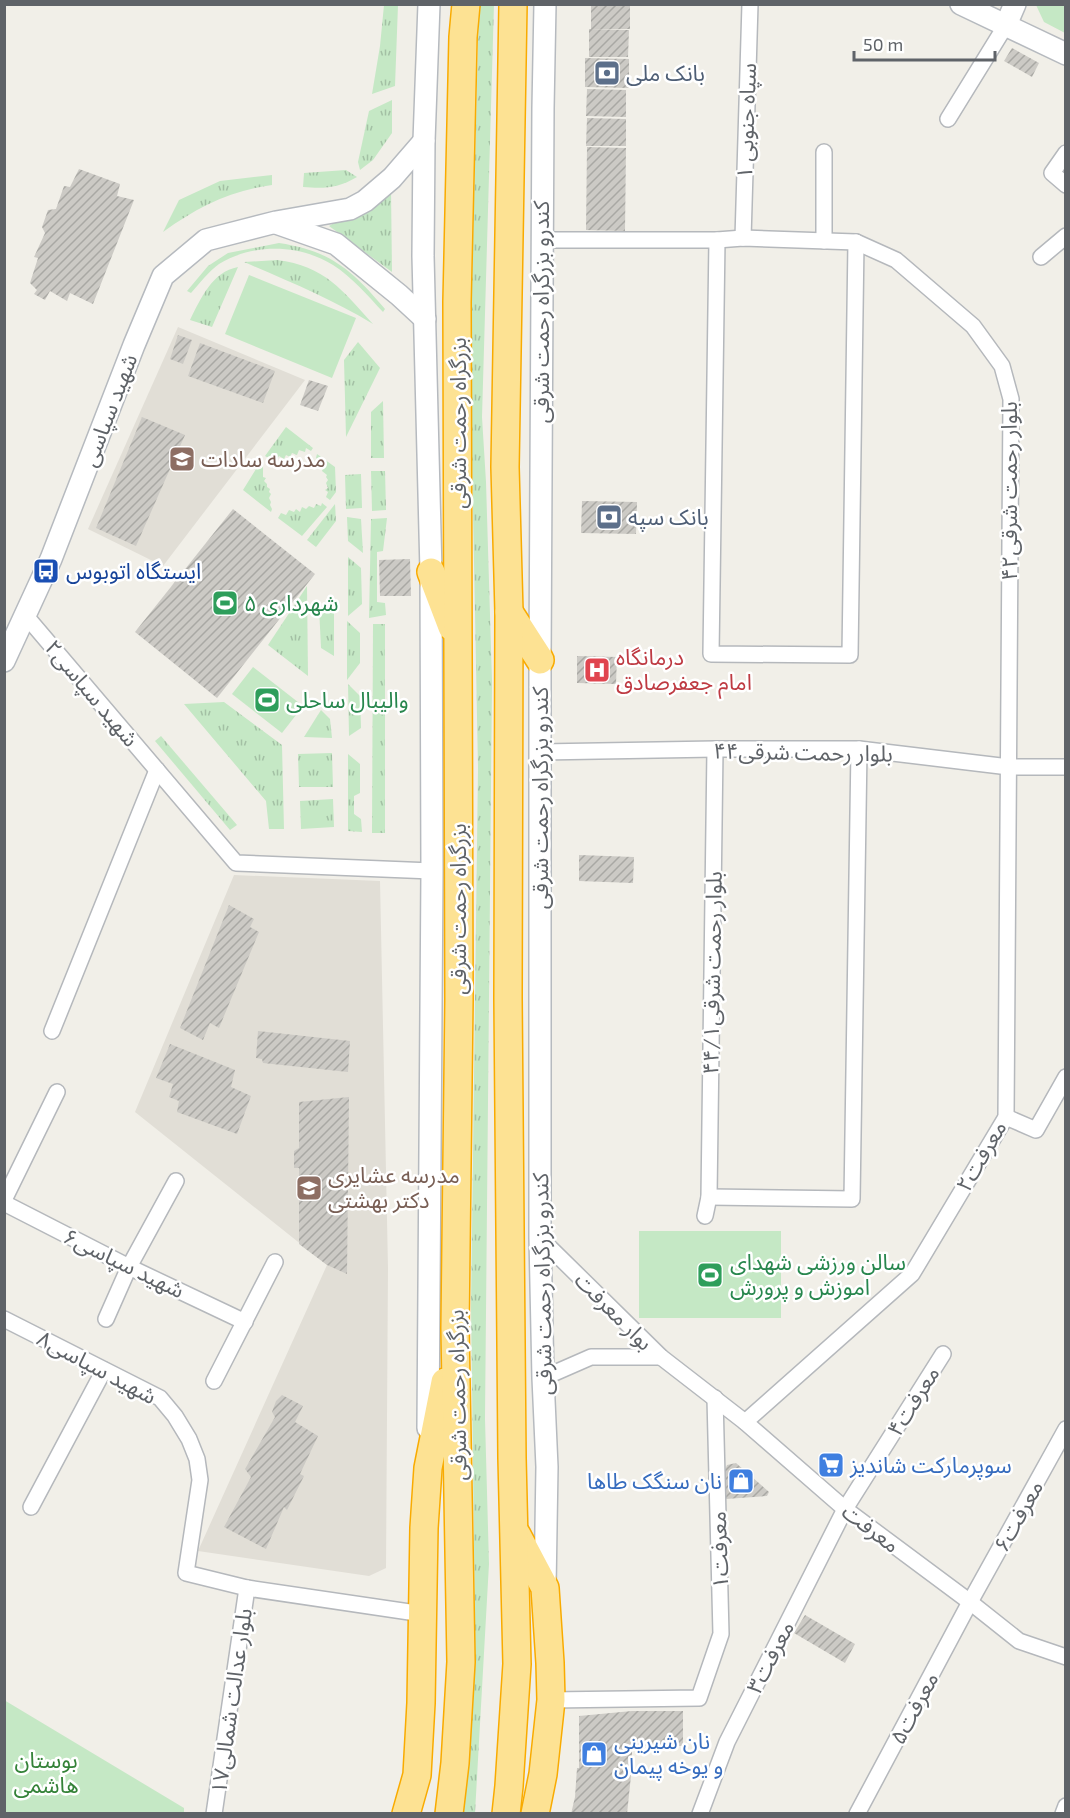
<svg xmlns="http://www.w3.org/2000/svg" width="1070" height="1818" viewBox="0 0 1070 1818" font-family="'Exo 2','Noto Sans Arabic',sans-serif">
<style>
.education{fill:#e1ded6}
.grass{fill:url(#grass-tufts)}
.park{fill:#c5e8c5}
.building{fill:url(#building-hatch)}
.lines{fill:none;stroke-linecap:round;stroke-linejoin:round}
.street-casing{stroke:#b5b8bc;stroke-width:18}
.secondary-casing{stroke:#b6babf;stroke-width:24}
.highway-casing{stroke:#f9ab00;stroke-width:30}
.street{stroke:#fff;stroke-width:15}
.secondary{stroke:#fff;stroke-width:21}
.highway{stroke:#fde293;stroke-width:27}
.labels{text-anchor:middle;stroke-width:5;stroke-linejoin:round;paint-order:stroke}
.service-label{font-size:22px;fill:#4e5e75;stroke:#fff;text-anchor:start}
.street-label{font-size:22px;fill:#5f6368;stroke:#fff}
.education-label{font-size:22px;fill:#785e54;stroke:#fff;text-anchor:start}
.transit-label{font-size:22px;fill:#164399;stroke:#fff;text-anchor:start}
.leisure-label{font-size:22px;fill:#27864d;stroke:#fff;text-anchor:start}
.health-label{font-size:22px;fill:#be3a42;stroke:#fff;text-anchor:start}
.shop-label{font-size:22px;fill:#366cbe;stroke:#fff;text-anchor:start}
.park-label{font-size:22px;fill:#348238;stroke:#fff}
</style>
<defs>
<pattern id="grass-tufts" width="24" height="20" patternUnits="userSpaceOnUse" patternTransform="scale(1.5)"><rect width="24" height="20" fill="#c5e8c5"/><path d="M3 7l-1-3M5 7V3M7 7l1-3M15 17l-1-3M17 17v-4M19 17l1-3" fill="none" stroke="#a3c0a4"/></pattern>
<pattern id="building-hatch" width="6" height="6" patternUnits="userSpaceOnUse" patternTransform="scale(1.5)"><rect width="6" height="6" fill="#cccac5"/><path d="M-1 1l2-2M0 6l6-6M5 7l2-2" fill="none" stroke="#a9a8a4"/></pattern>
</defs>
<rect width="100%" height="100%" fill="#f1efe8"/>
<g class="education">
<path d="M178,327L305,380L163,566L88,529Z"/>
<path d="M234,875L380,881L388,1268L386,1568L369,1576L198,1551L327,1265L135,1112Z"/>
</g>
<g class="grass">
<path d="M494,4L482,417L486,482L492,681L485,1419L489,1564L475,1813L459,1814L471,1703L475,1624L471,1307L478,768L470,355L479,5Z"/>
<path d="M384,5H398L395,86L372,94L380,46Z"/>
<path d="M392,100V133L373,160L360,170L358,162L369,111Z"/>
<path d="M346,170L357,177C338,188 325,189 303,187L304,173Z"/>
<path d="M272,175V185C229,191 198,207 163,232L179,200L220,181Z"/>
<path d="M391,190L392,272L329,226Z"/>
<path d="M279,243C331,251 352,270 385,309L383,312C368,296 352,277 333,265C299,244 254,243 219,264C209,271 199,284 191,293L187,291L208,266L228,253Z"/>
<path d="M277,260C325,266 342,290 373,324C332,299 288,281 244,262Z"/>
<path d="M238,267L212,327L190,320C201,298 212,272 238,267Z"/>
<path d="M358,342L380,368L346,437L344,360Z"/>
<path d="M383,401L384,458H371V412Z"/>
<path d="M286,427L313,448L311,451L306,448L305,452L299,450L297,455L292,453L290,457L286,455L284,459L279,456L277,459L273,456L270,459L265,456Z"/>
<path d="M317,454L335,467L336,492L330,500L326,497L328,492L325,490L328,488L326,483L328,480L326,477L327,475L322,471L323,468L319,465V461L316,458Z"/>
<path d="M259,464L263,466V477L266,478L264,481L267,484V487L270,489L269,492L271,494L269,498L271,502L270,505L272,509L271,512L243,490Z"/>
<path d="M371,471H385L386,510L372,511Z"/>
<path d="M361,474L362,508L346,509L345,475Z"/>
<path d="M322,503L327,507L302,536L278,518L281,513L286,515L289,510L294,512L296,509L300,512L302,507L306,509L309,506L314,508L316,504L321,506Z"/>
<path d="M335,504L336,521L316,547L307,540Z"/>
<path d="M347,517L361,519L363,553L348,541Z"/>
<path d="M387,518L383,551L377,552V602L385,603L386,615L369,618L371,519Z"/>
<path d="M348,557L361,568L362,604L348,616Z"/>
<path d="M307,586L308,676L268,645Z"/>
<path d="M334,598V656L321,648L319,607Z"/>
<path d="M347,621L360,633V663L347,680Z"/>
<path d="M373,624H385V833H372Z"/>
<path d="M348,684L360,696L361,728L349,736Z"/>
<path d="M224,702L282,745L284,829H269L266,801L184,704Z"/>
<path d="M321,710L330,719L332,738L304,737Z"/>
<path d="M161,736L237,825L230,830L155,741Z"/>
<path d="M332,753L333,787H299L298,754Z"/>
<path d="M348,754L360,764V793L354,796V814L361,819L362,832L348,831Z"/>
<path d="M333,799L334,827L301,829L300,801Z"/>
</g>
<g class="park">
<path d="M1036,5H1065V33L1044,22Z"/>
<path d="M249,275L356,318L332,378L225,334Z"/>
<path d="M253,667L303,706L282,733L232,694Z"/>
<rect x="639" y="1231" width="142" height="87"/>
<path d="M4,1700L184,1808V1813H5Z"/>
</g>
<g class="building">
<rect x="591" y="4" width="39" height="25"/>
<path d="M589,29L629,30L628,57H589Z"/>
<path d="M1012,48L1039,63L1032,77L1004,61Z"/>
<path d="M585,58L629,59V88L585,87Z"/>
<path d="M587,89L626,90V117L586,116Z"/>
<path d="M587,118L626,119V146H586Z"/>
<path d="M587,147L626,148L625,231L586,230Z"/>
<path d="M79,169L120,184L117,196L134,200L93,304L70,293L67,301L50,291L45,300L34,294L37,290L30,283L38,258L34,257L45,233L42,227L48,210L56,209L64,186L70,187Z"/>
<path d="M178,335L192,340L183,364L170,359Z"/>
<path d="M200,343L275,371L263,403L188,376Z"/>
<path d="M309,380L328,386L318,411L300,405Z"/>
<path d="M142,417L185,435L136,546L96,528Z"/>
<path d="M582,501L637,502L636,534L581,533Z"/>
<path d="M233,509L315,574L217,698L135,632Z"/>
<path d="M410,559L411,596H380L379,560Z"/>
<path d="M577,656L617,657L616,684L577,683Z"/>
<path d="M579,855L634,857L633,883L579,881Z"/>
<path d="M229,905L254,919L250,927L259,932L219,1028L210,1023L203,1040L180,1028Z"/>
<path d="M258,1031L350,1041L348,1072L263,1063L262,1059L256,1058Z"/>
<path d="M170,1044L235,1070L231,1087L251,1096L237,1134L177,1112L179,1101L169,1097L173,1084L156,1078Z"/>
<path d="M349,1097L347,1274L327,1265L299,1244V1168H294V1151L299,1148V1102Z"/>
<path d="M282,1395L303,1406L295,1422L318,1436L300,1474L304,1476L287,1510L284,1507L266,1549L224,1527L251,1477L245,1469L275,1417L272,1412L276,1401Z"/>
<path d="M736,1463L769,1492L767,1496L726,1499L725,1470L727,1465Z"/>
<path d="M805,1615L855,1644L845,1663L794,1633Z"/>
<path d="M632,1711H683V1746H632V1766L627,1814H571L575,1797L577,1768H579V1716Z"/>
</g>
<g class="lines">
<defs>
<g id="street">
<path d="M948,119L1006,25"/>
<path d="M1066,153L1052,173L1066,185"/>
<path d="M743,238L750,4"/>
<path d="M542,240H717L743,238L856,242L896,260L973,326L1002,366L1011,399L1006,1117L912,1274L745,1422"/>
<path d="M717,240L711,654L850,655L856,242"/>
<path d="M824,241V152"/>
<path d="M1041,257L1066,236"/>
<path d="M26,616L236,863L432,871"/>
<path d="M541,752L715,749H859L1009,767H1066"/>
<path d="M52,1031L157,770"/>
<path d="M1006,1117L1036,1130L1066,1077"/>
<path d="M709,1197L852,1199L859,749"/>
<path d="M4,1200L57,1092"/>
<path d="M4,1203L129,1267L245,1322"/>
<path d="M705,1216L709,1197L715,749"/>
<path d="M540,1238L661,1357L745,1422L845,1509L970,1602L1019,1641L1066,1657"/>
<path d="M4,1319L160,1398L175,1416L189,1439L197,1459L200,1480L186,1573L247,1588L423,1614"/>
<path d="M106,1319L129,1267L176,1181"/>
<path d="M543,1378L591,1357H661"/>
<path d="M214,1381L275,1262"/>
<path d="M31,1507L104,1370"/>
<path d="M551,1700L699,1698L721,1634L715,1398"/>
<path d="M214,1814L247,1588"/>
<path d="M700,1814L727,1742L845,1509L943,1354"/>
<path d="M857,1814L970,1602L1066,1429"/>
<path d="M1063,1814L1066,1806"/>
</g>
<g id="secondary">
<path d="M545,4L543,108L540,660V1238L543,1378L547,1467L545,1588"/>
<path d="M961,4L1066,54"/>
<path d="M1006,25L1015,4"/>
<path d="M276,223L336,244L399,295L425,319"/>
<path d="M4,661L51,559L134,345L163,276L206,240L276,222L350,209L365,201L392,178L424,141"/>
<path d="M428,1428L432,871L431,572L423,256L424,141L429,4"/>
</g>
<g id="highway">
<path d="M431,572L452,627"/>
<path d="M509,612L540,660"/>
<path d="M517,1535L545,1588L550,1663L551,1700L543,1774L535,1814"/>
<path d="M406,1814L417,1775L421,1703L424,1528L428,1468L445,1382"/>
<path d="M449,1814L455,1763L461,1662L455,1328L459,999L457,302L463,37L466,4"/>
<path d="M506,1814L509,1786L517,1664L512,1458L508,998L509,612L505,467L513,4"/>
</g>
</defs>
<use href="#street" class="street-casing"/>
<use href="#secondary" class="secondary-casing"/>
<use href="#highway" class="highway-casing"/>
<use href="#street" class="street"/>
<use href="#secondary" class="secondary"/>
<use href="#highway" class="highway"/>
</g>
<defs>
<symbol id="bank-square" viewBox="-11 -11 22 22"><rect x="-9" y="-9" width="18" height="18" rx="4" fill="#5c6f8a" stroke="#fff"/><path d="M-6-4H6V4H-6ZM0-2.3a2.3 2.3 0 1 0 0 4.6a2.3 2.3 0 1 0 0-4.6Z" fill="#fff"/></symbol>
<symbol id="school-square" viewBox="-11 -11 22 22"><rect x="-9" y="-9" width="18" height="18" rx="4" fill="#8d6e63" stroke="#fff"/><path d="M0-5L7-2L0 1L-7-2ZM-4 1L0 2.5L4 1V4Q0 6-4 4Z" fill="#fff"/></symbol>
<symbol id="bus-square" viewBox="-11 -11 22 22"><rect x="-9" y="-9" width="18" height="18" rx="4" fill="#1a4fb4" stroke="#fff"/><path d="M-5-6H5V4H4V6H2V4H-2V6H-4V4H-5ZM-3.5-4V0h7V-4ZM-3.5 1.2v1.5H-2V1.2ZM2 1.2v1.5H3.5V1.2Z" fill="#fff"/></symbol>
<symbol id="stadium-square" viewBox="-11 -11 22 22"><rect x="-9" y="-9" width="18" height="18" rx="4" fill="#2e9e5b" stroke="#fff"/><path d="M0-5a6.5 5 0 1 0 0 10a6.5 5 0 1 0 0-10ZM-3.5-1.8h7v3.6h-7Z" fill="#fff"/></symbol>
<symbol id="hospital-square" viewBox="-11 -11 22 22"><rect x="-9" y="-9" width="18" height="18" rx="4" fill="#e0444e" stroke="#fff"/><path d="M-5-5h3v3.5h4V-5h3V5h-3V1.5h-4V5h-3Z" fill="#fff"/></symbol>
<symbol id="supermarket-square" viewBox="-11 -11 22 22"><rect x="-9" y="-9" width="18" height="18" rx="4" fill="#3f7fe0" stroke="#fff"/><path d="M-6-5.5h2.5l.6 2H6L4.5 2H-2.5L-4.4-4H-6ZM-1.5 3.2a1.3 1.3 0 1 0 .1 0ZM3 3.2a1.3 1.3 0 1 0 .1 0Z" fill="#fff"/></symbol>
<symbol id="shop-square" viewBox="-11 -11 22 22"><rect x="-9" y="-9" width="18" height="18" rx="4" fill="#3f7fe0" stroke="#fff"/><path d="M-5-2.5h2.3a2.7 3.5 0 0 1 5.4 0H5L5.5 6h-11ZM-1.5-2.5h3a1.5 2.3 0 0 0-3 0Z" fill="#fff"/></symbol>
</defs>
<g fill-rule="evenodd">
<use href="#bank-square" x="592" y="58" width="30" height="30"/>
<use href="#school-square" x="167" y="444" width="30" height="30"/>
<use href="#bank-square" x="594" y="502" width="30" height="30"/>
<use href="#bus-square" x="31" y="556" width="30" height="30"/>
<use href="#stadium-square" x="210" y="588" width="30" height="30"/>
<use href="#hospital-square" x="582" y="655" width="30" height="30"/>
<use href="#stadium-square" x="252" y="685" width="30" height="30"/>
<use href="#school-square" x="294" y="1173" width="30" height="30"/>
<use href="#stadium-square" x="695" y="1260" width="30" height="30"/>
<use href="#supermarket-square" x="816" y="1450" width="30" height="30"/>
<use href="#shop-square" x="726" y="1466" width="30" height="30"/>
<use href="#shop-square" x="579" y="1739" width="30" height="30"/>
</g>
<g class="labels">
<g class="service-label">
<text x="626" y="81">بانک ملی</text>
<text x="628" y="525">بانک سپه</text>
</g>
<g class="street-label">
<text transform="translate(746 121) rotate(-88)" y="8">۱ سپاه جنوبی</text>
<text transform="translate(541 312) rotate(-90)" y="8">کندرو بزرگراه رحمت شرقی</text>
<text transform="translate(109 410) rotate(-69)" y="8">شهید سپاسی</text>
<text transform="translate(458 423) rotate(-90)" y="8">بزرگراه رحمت شرقی</text>
<text transform="translate(1009 491) rotate(-90)" y="8">بلوار رحمت شرقی۴۲</text>
<text transform="translate(92 693) rotate(50)" y="8">شهید سپاسی۲</text>
<text transform="translate(803 752) rotate(1)" y="8">۴۴بلوار رحمت شرقی</text>
<text transform="translate(540 798) rotate(-90)" y="8">کندرو بزرگراه رحمت شرقی</text>
<text transform="translate(458 909) rotate(-90)" y="8">بزرگراه رحمت شرقی</text>
<text transform="translate(712 973) rotate(-89)" y="8">بلوار رحمت شرقی۴۴/۱</text>
<text transform="translate(981 1156) rotate(-60)" y="8">معرفت۲</text>
<text transform="translate(124 1263) rotate(26)" y="8">شهید سپاسی۶</text>
<text transform="translate(542 1284) rotate(-91)" y="8">کندرو بزرگراه رحمت شرقی</text>
<text transform="translate(614 1311) rotate(45)" y="8">بوار معرفت</text>
<text transform="translate(97 1367) rotate(28)" y="8">شهید سپاسی۸</text>
<text transform="translate(457 1395) rotate(-91)" y="8">بزرگراه رحمت شرقی</text>
<text transform="translate(913 1401) rotate(-58)" y="8">معرفت۴</text>
<text transform="translate(1018 1516) rotate(-61)" y="8">معرفت۶</text>
<text transform="translate(871 1528) rotate(37)" y="8">معرفت</text>
<text transform="translate(719 1550) rotate(-92)" y="8">معرفت۱</text>
<text transform="translate(770 1657) rotate(-63)" y="8">معرفت۳</text>
<text transform="translate(231 1701) rotate(-82)" y="8">بلوار عدالت شمالی۱۷</text>
<text transform="translate(914 1708) rotate(-62)" y="8">معرفت۵</text>
</g>
<g class="education-label">
<text x="201" y="467">مدرسه سادات</text>
<text x="328" y="1183">مدرسه عشایری<tspan x="328" dy="25">دکتر بهشتی</tspan></text>
</g>
<g class="transit-label">
<text x="66" y="579">ایستگاه اتوبوس</text>
</g>
<g class="leisure-label">
<text x="244" y="611">شهرداری ۵</text>
<text x="286" y="708">والیبال ساحلی</text>
<text x="730" y="1270">سالن ورزشی شهدای<tspan x="730" dy="25">اموزش و پرورش</tspan></text>
</g>
<g class="health-label">
<text x="616" y="665">درمانگاه<tspan x="616" dy="25">امام جعفرصادق</tspan></text>
</g>
<g class="shop-label">
<text x="850" y="1473">سوپرمارکت شاندیز</text>
<text x="722" y="1489" text-anchor="end">نان سنگک طاها</text>
<text x="614" y="1749">نان شیرینی<tspan x="614" dy="25">و یوخه پیمان</tspan></text>
</g>
<g class="park-label">
<text x="46" y="1768">بوستان<tspan x="46" dy="25">هاشمی</tspan></text>
</g>
</g>
<rect width="1070" height="1818" fill="none" stroke="#5f6368" stroke-width="12"/>
<path d="M854 51v9h141v-9" fill="none" stroke="#5f6368" stroke-width="3"/>
<text x="863" y="51" font-size="18" fill="#5f6368" stroke="#ffffff" stroke-width="4.5" paint-order="stroke">50 m</text>
</svg>
